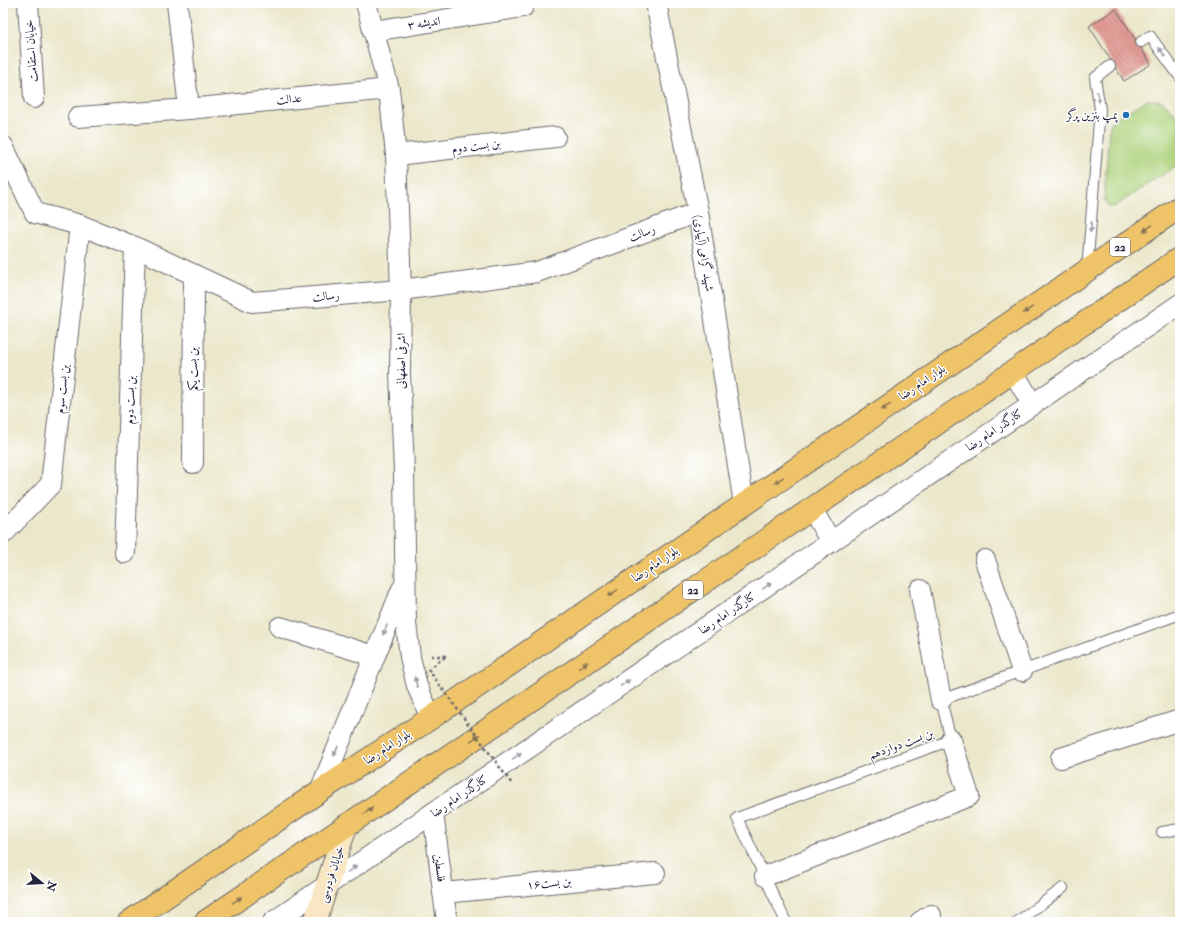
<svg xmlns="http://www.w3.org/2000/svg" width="1183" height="925" viewBox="0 0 1183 925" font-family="'IM FELL Double Pica',Amiri,serif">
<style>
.green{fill:#add27c;stroke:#687a5c}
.building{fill:url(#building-back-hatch)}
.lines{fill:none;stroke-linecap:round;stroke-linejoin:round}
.service-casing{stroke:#68676d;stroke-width:12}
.minor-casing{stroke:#68676d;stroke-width:22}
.secondary-casing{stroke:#68676d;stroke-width:24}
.trunk-casing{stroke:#68676d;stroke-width:24}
.path{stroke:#68676d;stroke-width:2.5;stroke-dasharray:3 3;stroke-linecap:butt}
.service{stroke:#fff;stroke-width:10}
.minor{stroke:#fff;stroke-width:20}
.secondary{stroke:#f9e7c3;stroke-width:22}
.trunk{stroke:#efc469;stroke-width:22}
.path-bridge{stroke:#68676d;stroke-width:2.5;stroke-dasharray:3 3;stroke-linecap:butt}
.oneway{fill:#9c9ca7}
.oneway2{fill:#887352}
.poi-dot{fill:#1f6fb2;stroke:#fff;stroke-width:1.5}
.labels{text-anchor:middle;stroke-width:3;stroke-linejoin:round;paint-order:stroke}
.shield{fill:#fff;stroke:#646476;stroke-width:1}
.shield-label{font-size:11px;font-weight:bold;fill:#22223b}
.street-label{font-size:12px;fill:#22223b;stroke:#fff}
.poi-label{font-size:12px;fill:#22223b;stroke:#fff;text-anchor:end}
</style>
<defs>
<pattern id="building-back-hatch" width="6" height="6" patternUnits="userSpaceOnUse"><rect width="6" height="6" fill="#e29b94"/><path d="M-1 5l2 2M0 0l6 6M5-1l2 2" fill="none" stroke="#b77e7a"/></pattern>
</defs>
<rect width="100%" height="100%" fill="#fff"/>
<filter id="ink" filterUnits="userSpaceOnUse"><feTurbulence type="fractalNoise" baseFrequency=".025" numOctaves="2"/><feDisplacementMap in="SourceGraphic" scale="8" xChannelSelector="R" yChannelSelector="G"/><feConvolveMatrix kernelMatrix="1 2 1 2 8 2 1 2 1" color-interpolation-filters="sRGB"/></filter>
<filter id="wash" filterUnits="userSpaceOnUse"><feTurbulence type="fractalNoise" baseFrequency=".012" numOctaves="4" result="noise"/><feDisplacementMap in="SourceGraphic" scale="16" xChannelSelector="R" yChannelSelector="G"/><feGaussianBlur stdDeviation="0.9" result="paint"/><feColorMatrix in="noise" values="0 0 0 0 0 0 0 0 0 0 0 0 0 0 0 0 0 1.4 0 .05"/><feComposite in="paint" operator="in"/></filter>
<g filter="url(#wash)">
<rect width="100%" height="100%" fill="#ebe7ca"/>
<path class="green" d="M1147,100H1157L1163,102L1171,109L1180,122V163L1115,206L1109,207L1104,200L1109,130L1111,123L1114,119Z"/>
<g id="blocks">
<path class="building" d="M1116,9L1151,64L1124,81L1089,26Z"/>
</g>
</g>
<g filter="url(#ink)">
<use href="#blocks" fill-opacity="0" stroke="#68676d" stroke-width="1"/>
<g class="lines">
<defs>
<g id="service">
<path d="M1141,42L1150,36L1180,77"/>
<path d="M1087,270L1100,109L1095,78L1110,66"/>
<path d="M1162,832L1180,829"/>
<path d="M786,922L737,818L951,740L941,700L1180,614"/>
<path d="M1017,922L1063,888"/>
</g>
<g id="minor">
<path d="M28,3L34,98"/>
<path d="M177,3L189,109"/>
<path d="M366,3L389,89L396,155L401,290L400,373L404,472L406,623L410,657L417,686L431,718"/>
<path d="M656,3L698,212L744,504"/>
<path d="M373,31L523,7"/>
<path d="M78,117L189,109L389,89"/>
<path d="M3,146L35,213L80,225L135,247L252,302L401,290L537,272L698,212"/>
<path d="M396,155L555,137"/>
<path d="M1013,371L1032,404"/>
<path d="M193,463L194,275"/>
<path d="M812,509L831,542"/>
<path d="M3,534L51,484L80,225"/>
<path d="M125,553L135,247"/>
<path d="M985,560L1022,671"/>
<path d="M920,590L941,700"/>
<path d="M280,627L374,656"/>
<path d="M1061,758L1180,720"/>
<path d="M320,791L402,589"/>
<path d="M433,813L447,922"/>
<path d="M765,876L969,796L951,740"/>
<path d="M443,893L655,873"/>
<path d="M273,922L1180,304"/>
<path d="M920,922L931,915"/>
</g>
<path id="secondary" d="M315,922L346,826"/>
<g id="trunk">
<path d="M129,922L320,791L431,718L1180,207"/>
<path d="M205,922L1180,258"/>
</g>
</defs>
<use href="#service" class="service-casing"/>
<use href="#minor" class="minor-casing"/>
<use href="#secondary" class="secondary-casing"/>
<use href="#trunk" class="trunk-casing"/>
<g class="path">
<path d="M431,656H447"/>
<path d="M433,666L446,656"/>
</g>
<use href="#service" class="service"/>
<use href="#minor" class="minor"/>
<use href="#secondary" class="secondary"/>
<use href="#trunk" class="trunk"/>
<path class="path-bridge" d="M428,669L512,784"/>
</g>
<defs><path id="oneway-solid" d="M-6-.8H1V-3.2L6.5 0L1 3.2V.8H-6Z"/></defs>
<g class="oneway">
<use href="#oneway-solid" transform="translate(1162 52) rotate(-126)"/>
<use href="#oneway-solid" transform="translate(1098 97) rotate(79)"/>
<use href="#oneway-solid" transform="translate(1091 227) rotate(95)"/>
<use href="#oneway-solid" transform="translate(767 586) rotate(-34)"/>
<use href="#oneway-solid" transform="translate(385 630) rotate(113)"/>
<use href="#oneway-solid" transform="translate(416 682) rotate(-105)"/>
<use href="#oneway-solid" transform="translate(625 683) rotate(-34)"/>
<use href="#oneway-solid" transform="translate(336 751) rotate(112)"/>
<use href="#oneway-solid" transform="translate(517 756) rotate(-34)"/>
<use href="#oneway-solid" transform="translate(352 869) rotate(-34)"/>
</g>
<g class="oneway2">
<use href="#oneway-solid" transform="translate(1148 228) rotate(146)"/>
<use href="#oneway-solid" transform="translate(1028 310) rotate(146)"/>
<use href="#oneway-solid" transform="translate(886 407) rotate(146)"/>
<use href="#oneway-solid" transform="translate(779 480) rotate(146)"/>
<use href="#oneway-solid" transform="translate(613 593) rotate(146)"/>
<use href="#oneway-solid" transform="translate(583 665) rotate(-34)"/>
<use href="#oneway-solid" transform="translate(475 738) rotate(-34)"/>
<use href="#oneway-solid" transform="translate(368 811) rotate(-34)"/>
<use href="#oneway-solid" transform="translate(237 900) rotate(-34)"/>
</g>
</g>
<circle class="poi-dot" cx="1126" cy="115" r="4"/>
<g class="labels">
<g class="shield">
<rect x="1110" y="238" width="20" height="18" rx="3"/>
<rect x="683" y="581" width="20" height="18" rx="3"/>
</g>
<g class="shield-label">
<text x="1120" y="251">22</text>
<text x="693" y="594">22</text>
</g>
<g class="street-label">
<text transform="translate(424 23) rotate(-9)" y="4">اندیشه ۳</text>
<text transform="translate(31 51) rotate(-94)" y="4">خیابان استقامت</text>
<text transform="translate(289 99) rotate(-6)" y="4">عدالت</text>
<text transform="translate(476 146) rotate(-7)" y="4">بن بست دوم</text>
<text transform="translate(642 233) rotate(-21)" y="4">رسالت</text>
<text transform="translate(704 253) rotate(81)" y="4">شهید گرامی (آبیاری)</text>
<text transform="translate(326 296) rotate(-5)" y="4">رسالت</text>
<text transform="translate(401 361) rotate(-90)" y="4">اشرفی اصفهانی</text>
<text transform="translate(193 369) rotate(-90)" y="4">بن بست یکم</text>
<text transform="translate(922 382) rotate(-34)" y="4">بلوار امام رضا</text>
<text transform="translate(62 389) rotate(-84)" y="4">بن بست سوم</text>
<text transform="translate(130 400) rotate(-88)" y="4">بن بست دوم</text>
<text transform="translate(994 430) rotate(-34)" y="4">کنارگذر امام رضا</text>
<text transform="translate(655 564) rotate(-34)" y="4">بلوار امام رضا</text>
<text transform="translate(727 613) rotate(-34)" y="4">کنارگذر امام رضا</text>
<text transform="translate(901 744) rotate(-20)" y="4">بن بست دوازدهم</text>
<text transform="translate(387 747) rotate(-33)" y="4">بلوار امام رضا</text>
<text transform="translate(459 796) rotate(-34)" y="4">کنارگذر امام رضا</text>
<text transform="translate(440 868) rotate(83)" y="4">فلسطین</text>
<text transform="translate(331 874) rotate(-72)" y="4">خیابان فردوسی</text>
<text transform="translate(549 883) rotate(-5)" y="4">بن بست۱۶</text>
</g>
<g class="poi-label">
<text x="1118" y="119">پمپ بنزین پرگر</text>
</g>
</g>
<rect width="1183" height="925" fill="none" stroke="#fff" stroke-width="16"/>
<g transform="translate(42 883) rotate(108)" stroke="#ffffff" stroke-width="3" paint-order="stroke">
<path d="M0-3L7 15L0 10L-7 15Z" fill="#22223b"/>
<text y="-6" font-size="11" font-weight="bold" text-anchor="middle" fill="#22223b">N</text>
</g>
</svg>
